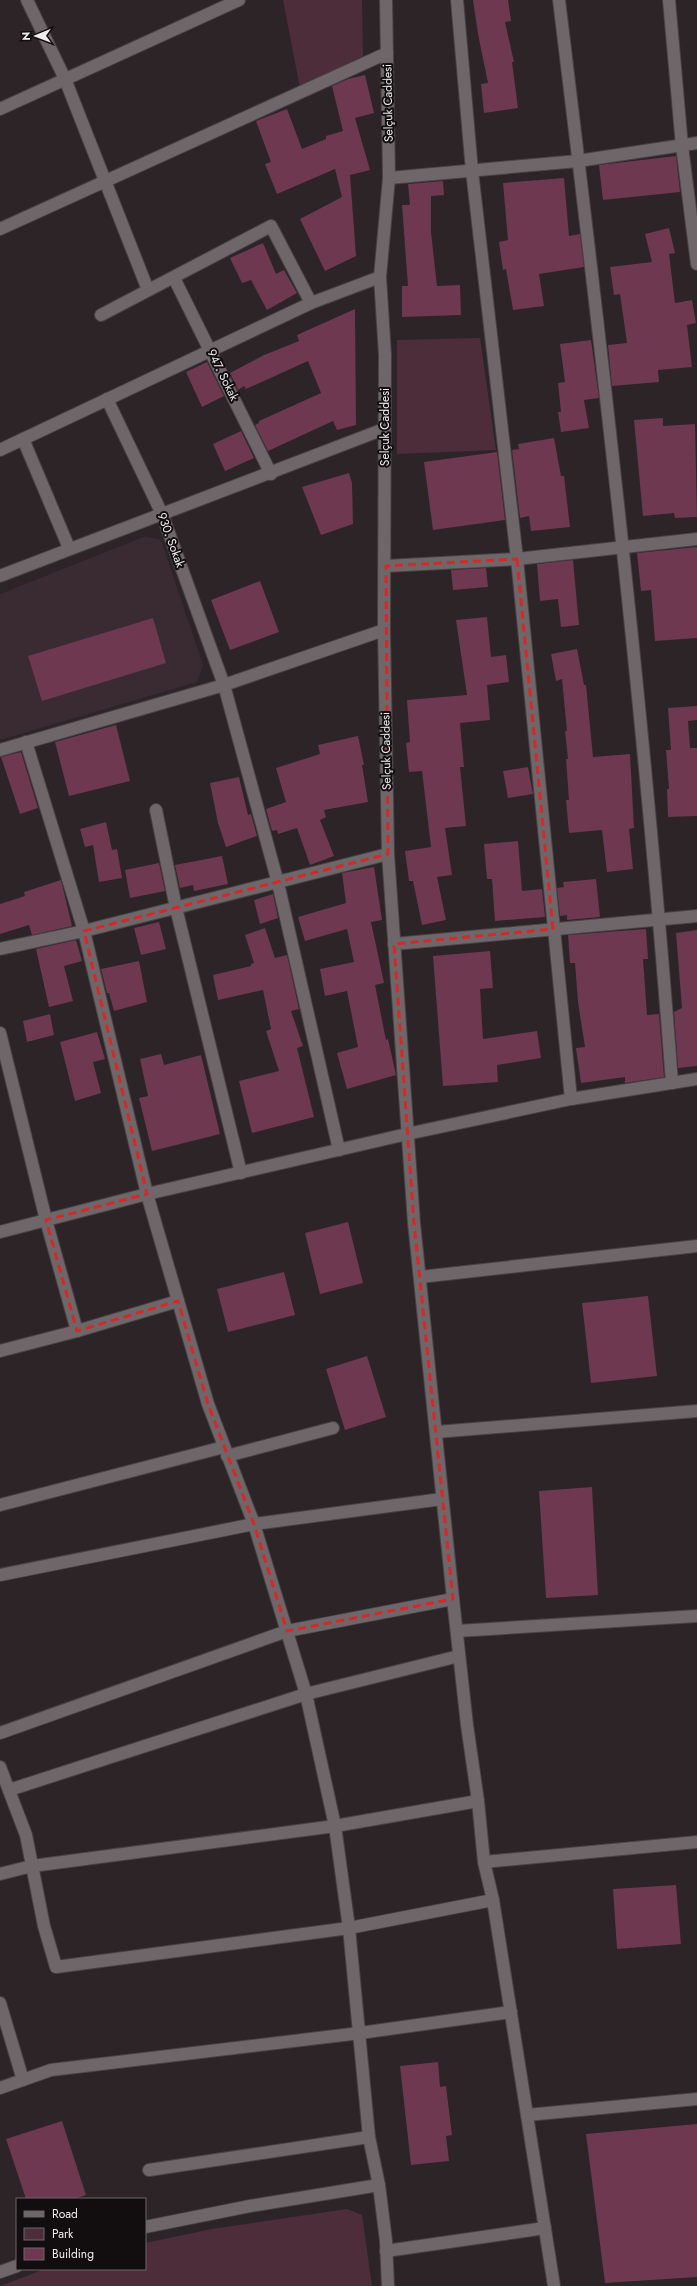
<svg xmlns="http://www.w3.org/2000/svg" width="697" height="2286" viewBox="0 0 697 2286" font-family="Jost,sans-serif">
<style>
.built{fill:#392b31}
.green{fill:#4e2d3b}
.building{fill:#6d3850}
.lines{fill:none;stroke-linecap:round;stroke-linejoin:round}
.minor-casing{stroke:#494245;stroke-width:14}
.tertiary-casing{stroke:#494245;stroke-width:14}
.minor{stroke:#6f6669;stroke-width:12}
.tertiary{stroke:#6f6669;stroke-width:12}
.marked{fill:none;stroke:#d62828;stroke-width:3;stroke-dasharray:8 5;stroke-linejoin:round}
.labels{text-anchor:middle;stroke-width:4;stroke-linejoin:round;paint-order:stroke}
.street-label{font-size:12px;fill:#f0ebed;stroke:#120e10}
</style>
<rect width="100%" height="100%" fill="#2c2427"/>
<path class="built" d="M146,536L161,540L203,665L197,682L0,740V594Z"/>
<g class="green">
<path d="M283,0H362L363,56L300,88Z"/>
<path d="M480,338L496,450L397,454V340Z"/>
<path d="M347,2209L362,2215L372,2286H0L45,2269H145V2243L212,2229Z"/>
</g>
<g class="building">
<path d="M473,0H508L511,21L505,22L514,62H512L518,108L484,113L481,84L488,83L478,34Z"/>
<path d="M365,75L374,113L355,118L370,170L350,175L356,256L325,271L300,219L342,197L335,169L277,194L265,164L271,162L256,121L287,109L302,149L326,139V136L343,131L332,86L348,79Z"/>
<path d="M676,156L680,192L603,200L599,165Z"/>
<path d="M564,178L569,236L580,234L584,267L539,274L544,306L513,310L506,269L503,270L499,242L508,240L503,183Z"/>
<path d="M443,181L444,195L431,196V232L437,286L460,285L461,315L402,317V286H408L402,205H410L408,184Z"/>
<path d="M669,228L675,253L669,254L675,303L692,300L696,323L687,325L692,367L658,370L659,382L612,386L608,345L627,343L620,294L614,295L610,267L652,262L645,234Z"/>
<path d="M263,243L276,274L284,270L297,293L267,310L251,280L242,283L230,258Z"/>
<path d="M355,309L356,425L337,430L333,421L268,451L255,425L259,423V421L321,393L308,361L246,389L244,386L238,390L230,373L264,355L299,341L297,335Z"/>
<path d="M591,340L599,398L584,400L589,428L561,432L558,412H561L558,383L565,382L560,344Z"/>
<path d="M207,362L224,396L202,407L186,372Z"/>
<path d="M663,418V426L695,424L697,517L675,518L674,513L643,516L634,420Z"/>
<path d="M241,431L254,458L225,471L213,444Z"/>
<path d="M554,438L561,476H564L570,527L531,531L529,516L520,518L512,450L519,449L518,444Z"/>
<path d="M497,452L505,520L433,530L424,462Z"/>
<path d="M349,473L352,483L353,524L321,535L302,487Z"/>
<path d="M697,547V638L655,641L651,590L641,591L637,553Z"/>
<path d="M573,560L579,625L561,627L558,599L540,601L537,564Z"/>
<path d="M486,568L488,587L453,590L451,570Z"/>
<path d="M260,581L279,632L230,650L211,600Z"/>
<path d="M487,617L491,657L506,655L509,682L487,685L490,720L460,723L464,767H460L466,826L445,828L452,875L437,877L446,920L422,925L413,881H409L405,851L431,847L422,771L409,772L406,743L410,742L407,700L467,695L456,620Z"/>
<path d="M153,618L166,663L42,701L28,656Z"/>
<path d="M577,649L584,685H586L593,757L630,754L634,828L629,829L633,869L607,872L602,830L569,833L566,800H569L566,759H568L565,731H567L562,679L556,681L551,654Z"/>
<path d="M697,706V720L688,721L690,748H697V816L668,817L667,789H669L666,750H671L668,708Z"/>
<path d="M116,725L130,781L69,796L55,742Z"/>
<path d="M358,736L364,765H362L368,802L324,810L326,817L320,820L334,856L310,865L297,828L278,834L277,830L272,831L266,809L286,802L276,768L320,754L318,745Z"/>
<path d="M21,752L38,808L20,814L1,757Z"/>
<path d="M528,767L533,794L508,798L503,771Z"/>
<path d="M239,777L248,815L251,814L257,836L226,847L218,823L210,783Z"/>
<path d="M106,822L112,850L117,849L122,878L99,882L93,845L85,847L80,829Z"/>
<path d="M518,841L522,891L542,889L545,917L495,921L492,879H487L484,844Z"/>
<path d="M222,856L228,884L194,891L193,885L180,888L175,865Z"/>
<path d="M159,863L165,891L130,898L125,870Z"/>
<path d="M374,867L382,920L371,922L384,983L375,985L386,1040L388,1039L396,1075L347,1089L337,1053L358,1047L347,991L325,996L320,969L354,962L347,929L305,941L298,917L346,903L342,873Z"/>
<path d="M596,879L600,917L567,920V915L560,916L557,888L564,887L563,882Z"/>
<path d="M61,880L72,926L32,935L29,925L0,934V904L25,896L24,892Z"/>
<path d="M273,894L278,918L260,924L254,900Z"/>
<path d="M159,922L166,949L141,955L134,928Z"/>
<path d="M265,928L275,958L287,955L299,1009L291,1011L303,1046L297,1048L314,1117L252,1133L239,1081L279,1071L266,1031L271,1029L263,990L218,1000L213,975L251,966V964L254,963L245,935Z"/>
<path d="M646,929L648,959H643L647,1015L659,1014L664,1077L625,1083V1077L581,1083L576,1048L585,1047L578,1002L575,963H570L568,935Z"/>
<path d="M697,930V1066L678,1068L674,1012L682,1008L676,933Z"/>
<path d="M76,940L82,961L64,966L73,1001L49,1007L36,949Z"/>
<path d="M490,951L493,988L480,989L483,1039L537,1031L541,1058L497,1065L498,1082L443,1086L433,956Z"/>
<path d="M139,961L147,1002L114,1011L109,993H107L101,969Z"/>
<path d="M50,1014L54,1035L27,1042L23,1021Z"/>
<path d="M97,1032L105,1059L93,1062L101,1093L75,1101L60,1042Z"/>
<path d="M161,1054L164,1065L201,1055L220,1134L152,1151L139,1098L148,1096L140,1059Z"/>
<path d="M348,1222L363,1283L320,1294L305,1233Z"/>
<path d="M284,1272L295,1315L228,1332L217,1289Z"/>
<path d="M648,1296L657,1376L591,1383L582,1303Z"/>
<path d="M367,1356L386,1417L345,1430L326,1369Z"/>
<path d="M592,1487L598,1595L546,1598L539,1491Z"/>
<path d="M676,1885L681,1944L617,1949L613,1889Z"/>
<path d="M438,2062L440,2087L446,2086L452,2135L446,2136L449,2161L411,2165L400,2066Z"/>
<path d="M62,2121L86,2195L74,2199H26L6,2139Z"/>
<path d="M697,2124V2277L605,2283L586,2134Z"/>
</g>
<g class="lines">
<defs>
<g id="minor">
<path d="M27,0L65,79L148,290"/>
<path d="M457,0L472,171L517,559L571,1099"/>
<path d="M559,0C603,360 645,721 672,1083"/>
<path d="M669,0L682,146L697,264"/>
<path d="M0,109L239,0"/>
<path d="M389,178L578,161L697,143"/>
<path d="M0,229L387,53"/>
<path d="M174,278L271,474"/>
<path d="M101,315L271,226L311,303"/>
<path d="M107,399L162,514L224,685L278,883L339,1150"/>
<path d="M23,439L69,548"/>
<path d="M0,450L311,303L380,277"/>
<path d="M0,576L384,429"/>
<path d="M26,742L84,931L147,1194L208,1404L254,1524L306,1694L335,1826L349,1928L369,2137L379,2185L386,2241L388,2286"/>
<path d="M156,810L176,908L241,1173"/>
<path d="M394,944L697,916"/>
<path d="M0,949L84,931L388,854"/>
<path d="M0,1033L46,1220L77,1331"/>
<path d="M420,1277L697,1246"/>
<path d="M0,1351L77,1331L178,1301"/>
<path d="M436,1432L697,1411"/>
<path d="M227,1456L333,1428"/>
<path d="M0,1505L224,1447"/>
<path d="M0,1575L254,1524L442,1499"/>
<path d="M457,1631L697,1616"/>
<path d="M0,1733L287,1631L453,1599"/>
<path d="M0,1767L26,1835L44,1926L56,1967L349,1928L493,1900"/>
<path d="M9,1790L306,1694L459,1656"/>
<path d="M484,1862L697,1842"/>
<path d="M0,2003L23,2080"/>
<path d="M0,2088L51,2070L360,2033L511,2012"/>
<path d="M527,2115L697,2099"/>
<path d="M149,2170L369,2137"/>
<path d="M145,2227L250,2206L379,2185"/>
<path d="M386,2251L545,2228"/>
<path d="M0,2272L17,2266"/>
</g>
<g id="tertiary">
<path d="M386,0L389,178L380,277L385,355L384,630L388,854L414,1223L453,1599L467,1725L478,1801L484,1862L493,1900L554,2286"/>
<path d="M386,566L517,559L697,539"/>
<path d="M0,750L224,685L384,630"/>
<path d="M0,1232L147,1194L407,1134L571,1099L697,1079"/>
<path d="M0,1874L32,1866L335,1826L478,1801"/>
</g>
</defs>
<use href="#minor" class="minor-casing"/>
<use href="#tertiary" class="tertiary-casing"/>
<use href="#minor" class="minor"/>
<use href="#tertiary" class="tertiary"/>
</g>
<path class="marked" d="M517,559L553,929L394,944L414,1223L453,1599L287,1631L254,1524L208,1404L178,1301L77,1331L46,1220L147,1194L84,931L388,854L386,566Z"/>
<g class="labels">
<g class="street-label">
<text transform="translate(388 103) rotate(-91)" y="4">Selçuk Caddesi</text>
<text transform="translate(223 375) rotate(64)" y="4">947. Sokak</text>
<text transform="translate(385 427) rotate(-90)" y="4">Selçuk Caddesi</text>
<text transform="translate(171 540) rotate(70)" y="4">930. Sokak</text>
<text transform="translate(386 751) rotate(-91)" y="4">Selçuk Caddesi</text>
</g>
</g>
<rect x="16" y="2198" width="130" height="72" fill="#120e10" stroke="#6b6668"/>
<rect x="24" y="2211" width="20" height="6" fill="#6f6669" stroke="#6b6668"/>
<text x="52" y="2218" font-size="12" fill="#f0ebed">Road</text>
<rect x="24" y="2228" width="20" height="12" fill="#4e2d3b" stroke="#6b6668"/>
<text x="52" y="2238" font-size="12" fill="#f0ebed">Park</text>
<rect x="24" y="2248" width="20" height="12" fill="#6d3850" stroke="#6b6668"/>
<text x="52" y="2258" font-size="12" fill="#f0ebed">Building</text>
<g transform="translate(36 36) rotate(269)" stroke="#120e10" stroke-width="3" paint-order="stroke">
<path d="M0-3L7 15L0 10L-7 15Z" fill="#f0ebed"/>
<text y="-6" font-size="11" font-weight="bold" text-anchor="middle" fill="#f0ebed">N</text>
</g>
</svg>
